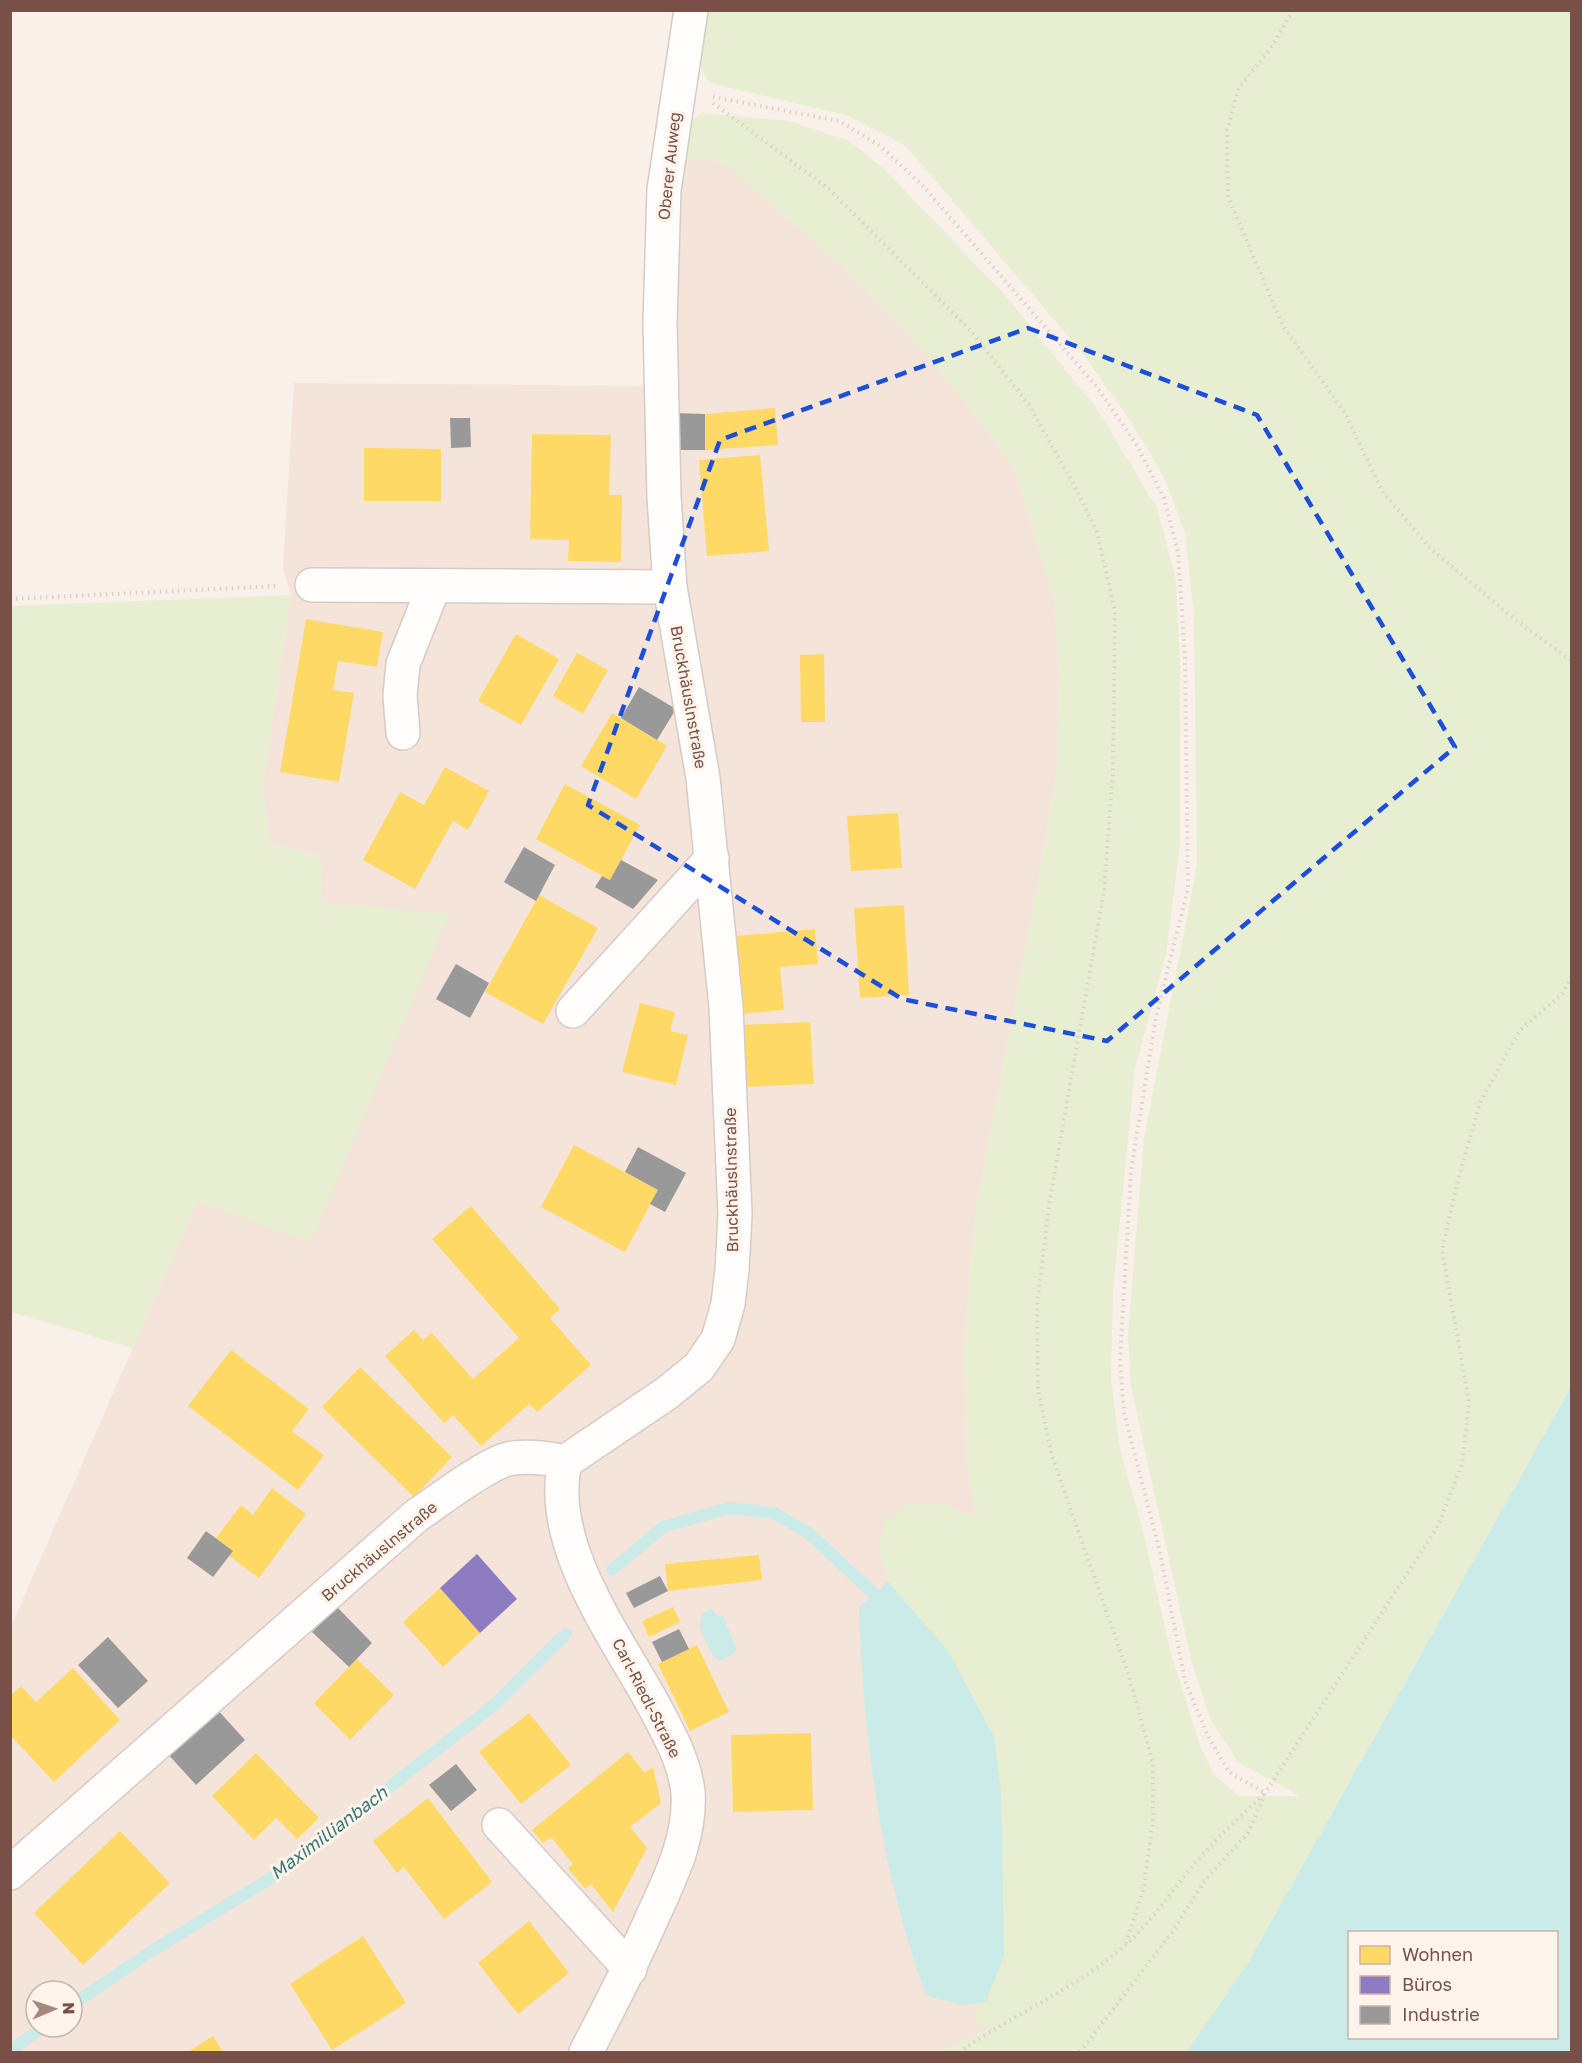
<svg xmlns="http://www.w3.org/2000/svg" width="1582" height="2063" viewBox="0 0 1582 2063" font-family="'Golos Text',sans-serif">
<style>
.residential{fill:#f4e4d9;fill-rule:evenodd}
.green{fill:#e8eed2}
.water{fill:#caebe8;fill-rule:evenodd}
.homes{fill:#ffd966}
.offices{fill:#8e7cc3}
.industry{fill:#999}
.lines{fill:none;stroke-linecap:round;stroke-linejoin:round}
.stream{stroke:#caebe8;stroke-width:12}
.minor-casing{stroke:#d6cbc6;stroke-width:36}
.path{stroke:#dbd0cb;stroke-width:4;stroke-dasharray:1.5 4.5;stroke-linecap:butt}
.minor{stroke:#fefdfc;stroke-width:33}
.marked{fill:none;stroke:#1d4ed8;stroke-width:4.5;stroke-dasharray:12 8;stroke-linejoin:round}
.labels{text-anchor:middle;stroke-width:6;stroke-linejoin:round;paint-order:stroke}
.street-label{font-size:16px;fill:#785047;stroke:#fff4eb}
.water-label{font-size:18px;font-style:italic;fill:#367877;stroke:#fff4eb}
</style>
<rect width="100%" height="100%" fill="#f8f0e9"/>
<path class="residential" d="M702,157L727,165L846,270L916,342L977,417L1015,471L1054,599L1059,674L1057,769L1034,904L975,1214L964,1349L966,1456L979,1536L1038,1673L992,2027L940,2052H11V1626L197,1202L449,915L322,902L321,856L269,843L263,785L291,595L283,569L294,383L648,386L680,160ZM36,1991H72V2027H36Z"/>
<g class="green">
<path d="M700,10L1571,11V1387L1248,1963L1189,2052H940L991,2028L976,2024L977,2003L986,2001L1004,1955L1001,1791L948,1651L888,1582L879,1552L884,1522L908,1503L946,1504L976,1518L966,1456L964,1349L975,1214L1034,904L1057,769L1059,674L1054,599L1015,471L977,417L916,342L846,270L727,165L702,157L680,160L683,129L701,113L789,121L849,141L882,167L1006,296L1097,409L1157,508L1176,580L1180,665V844L1166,954L1135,1068L1113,1290L1111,1379L1120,1449L1144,1535L1170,1650L1200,1745L1213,1774L1239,1796H1300L1238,1762L1211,1721L1191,1659L1131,1387L1128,1336L1144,1138L1197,866L1194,616L1185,533L1164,477L1130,420L1081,351L905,145L846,115L710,83C693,62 698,36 700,10Z"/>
<path d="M291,595L263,785L269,843L321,856L322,902L449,914L311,1242L197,1202L133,1348L11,1312V606Z"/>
</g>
<g class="water">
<path d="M1571,1387V2052H1187L1248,1963ZM1350,1932H1556V2038H1350Z"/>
<path d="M888,1582L948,1651L994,1737L1001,1791L1004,1955L986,2002L961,2005L926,1995C881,1873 863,1737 859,1607Z"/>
<path d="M712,1609L717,1615L723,1616L736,1648L734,1654L719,1661L713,1656L699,1626L703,1612Z"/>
</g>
<g class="homes">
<path d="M775,408L778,445L705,450V414Z"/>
<path d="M532,434L611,435L609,495H622L621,562L568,561L569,540L530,539Z"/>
<path d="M364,448L441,449V501H364Z"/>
<path d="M760,455L769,551L707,556L699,460Z"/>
<path d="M306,619L383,632L377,667L338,661L333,690L354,693L339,782L280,772Z"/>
<path d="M516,634L559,659L521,725L478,701Z"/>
<path d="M577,653L608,670L583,714L553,696Z"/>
<path d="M824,654L825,722H801L800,655Z"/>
<path d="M612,713L667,746L636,799L581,766Z"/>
<path d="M445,767L489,791L468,830L453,821L415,889L363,860L400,792L424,805Z"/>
<path d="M565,784L640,825L610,880L536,839Z"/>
<path d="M898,813L902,868L851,871L847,816Z"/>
<path d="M539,895L598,928L543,1024L485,992Z"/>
<path d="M904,905L909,995L860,998L854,908Z"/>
<path d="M815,929L818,964L780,967L784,1010L742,1014L735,936Z"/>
<path d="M640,1003L675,1012L670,1031L688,1035L676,1085L622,1072Z"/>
<path d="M810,1022L814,1084L745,1087L741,1025Z"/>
<path d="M574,1145L658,1190L625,1252L541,1207Z"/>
<path d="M471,1206L560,1309L550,1318L591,1365L537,1412L529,1404L481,1446L453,1415L444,1423L385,1356L414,1330L423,1340L432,1333L473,1379L519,1338L432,1239Z"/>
<path d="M231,1350L309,1409L292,1431L324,1455L298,1490L188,1406Z"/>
<path d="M360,1367L452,1457L414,1497L322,1407Z"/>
<path d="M272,1488L306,1514L259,1578L229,1556L233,1551L216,1538L241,1505L253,1515Z"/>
<path d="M759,1555L762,1580L668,1591L665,1564Z"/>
<path d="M440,1588L480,1633L443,1667L403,1622Z"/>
<path d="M673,1607L680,1622L649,1637L642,1621Z"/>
<path d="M697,1645L729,1712L690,1731L658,1664Z"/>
<path d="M357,1659L394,1695L350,1740L314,1703Z"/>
<path d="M73,1668L120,1720L54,1782L10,1735V1696L21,1686L36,1702Z"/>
<path d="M529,1713L571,1765L521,1804L479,1752Z"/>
<path d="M811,1733L813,1810L733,1812L731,1735Z"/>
<path d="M628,1752L645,1773L653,1767L661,1803L630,1827L647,1848L613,1912L591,1884L585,1889L568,1868L573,1864L551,1837L543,1843L532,1830Z"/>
<path d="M256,1753L319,1818L297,1839L276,1818L254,1840L212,1796Z"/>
<path d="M428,1798L492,1882L444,1919L404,1867L397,1873L373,1841Z"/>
<path d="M120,1831L170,1883L83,1965L34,1913Z"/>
<path d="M529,1921L569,1973L518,2014L478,1963Z"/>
<path d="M363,1936L406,2003L332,2050L290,1984Z"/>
<path d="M213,2036L223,2052H188Z"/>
</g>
<path class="offices" d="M477,1554L517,1599L480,1633L440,1588Z"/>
<g class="industry">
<path d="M675,413L705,414V450H674Z"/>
<path d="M450,418H470L471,447L451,448Z"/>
<path d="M639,687L676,709L657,740L621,718Z"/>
<path d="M524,847L555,865L536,901L504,882Z"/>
<path d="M621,860L658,880L633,909L595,887L602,876L610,880Z"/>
<path d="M456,964L489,983L470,1018L436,999Z"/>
<path d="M638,1147L686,1173L665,1212L650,1204L658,1190L625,1172Z"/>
<path d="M206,1531L233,1551L213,1577L187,1558Z"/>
<path d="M660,1576L668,1591L634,1608L626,1593Z"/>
<path d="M337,1607L372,1643L349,1667L312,1632Z"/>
<path d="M679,1629L689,1649L662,1662L652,1642Z"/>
<path d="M108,1637L148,1681L118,1708L78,1665Z"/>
<path d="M215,1707L245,1740L196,1785L166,1752Z"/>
<path d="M456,1764L477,1790L451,1811L429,1785Z"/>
</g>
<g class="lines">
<g class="stream">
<path d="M612,1570L663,1527L729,1508L774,1513L810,1534L874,1594"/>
<path d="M72,2005L147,1954L284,1870L494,1705L566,1634"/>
<path d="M10,2051L43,2027"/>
</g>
<defs>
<g id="minor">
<path d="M312,585L670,587"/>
<path d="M403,733L400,696L403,664L434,586"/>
<path d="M573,1011L712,858"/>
<path d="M565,1462C546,1543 615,1635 653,1704C667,1730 685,1762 688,1792C691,1838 670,1878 652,1918C632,1964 609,2008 586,2052"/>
<path d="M499,1825L630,1969"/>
<path d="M10,1873L416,1516C437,1502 491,1460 513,1458C531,1456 548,1458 565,1462L667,1393L699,1367L718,1339L728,1304L732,1270L735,1214L726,1007L703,778L670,587L664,497L660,323L664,190L691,10"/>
</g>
</defs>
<use href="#minor" class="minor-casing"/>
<g class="path">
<path d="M1293,10L1273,45L1239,88L1227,130L1228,197L1283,326L1345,413L1382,491L1430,548L1517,621L1572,661"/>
<path d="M713,97L839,121L879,145L924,187L1097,387L1136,444L1164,498L1178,552L1185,657L1188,888L1156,1017L1131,1170L1120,1360L1124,1413L1160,1552L1185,1681L1208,1736L1229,1772L1265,1793C1242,1815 1218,1837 1197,1861C1172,1889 1151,1924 1122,1948C1073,1991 1012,2014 960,2052"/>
<path d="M713,103L829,189L971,331L1029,405L1074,485L1097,532L1115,611L1113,770L1104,891L1050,1199L1037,1304L1038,1390L1052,1456L1129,1676L1153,1764V1821L1143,1891L1126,1943"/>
<path d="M10,599L276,586"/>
<path d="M1080,2052L1173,1931L1206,1879L1248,1833L1265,1793L1438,1526L1462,1464L1469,1402L1442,1250L1458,1180L1480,1103L1519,1031L1563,993L1572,975"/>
</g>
<use href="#minor" class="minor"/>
</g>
<path class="marked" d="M1028,328L1257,415L1455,747L1107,1041L902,999L588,805L720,440Z"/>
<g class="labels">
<g class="street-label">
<text transform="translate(669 166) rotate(-84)" y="6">Oberer Auweg</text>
<text transform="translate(689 697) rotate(80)" y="6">Bruckhäuslnstraße</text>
<text transform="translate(731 1180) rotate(-91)" y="6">Bruckhäuslnstraße</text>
<text transform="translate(379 1551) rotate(-40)" y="6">Bruckhäuslnstraße</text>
<text transform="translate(647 1698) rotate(63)" y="6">Carl-Riedl-Straße</text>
</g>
<g class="water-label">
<text transform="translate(329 1833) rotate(-37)" y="6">Maximillianbach</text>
</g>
</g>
<rect width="1582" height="2063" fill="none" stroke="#785047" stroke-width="24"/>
<rect x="1348" y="1931" width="210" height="108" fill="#fff4eb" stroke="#c9b2a9" stroke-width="1.5"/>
<rect x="1360" y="1946" width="30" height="18" fill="#ffd966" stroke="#c9b2a9" stroke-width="1.5"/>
<text x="1402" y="1961" font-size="18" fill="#785047">Wohnen</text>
<rect x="1360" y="1976" width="30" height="18" fill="#8e7cc3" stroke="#c9b2a9" stroke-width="1.5"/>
<text x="1402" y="1991" font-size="18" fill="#785047">Büros</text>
<rect x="1360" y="2006" width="30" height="18" fill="#999999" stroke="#c9b2a9" stroke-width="1.5"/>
<text x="1402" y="2021" font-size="18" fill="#785047">Industrie</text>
<g transform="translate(54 2009) rotate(88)"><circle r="28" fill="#fff4eb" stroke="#c9b2a9" stroke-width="1.5"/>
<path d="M0-4.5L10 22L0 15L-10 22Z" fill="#a58880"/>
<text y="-9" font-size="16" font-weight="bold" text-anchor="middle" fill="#785047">N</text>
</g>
</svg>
